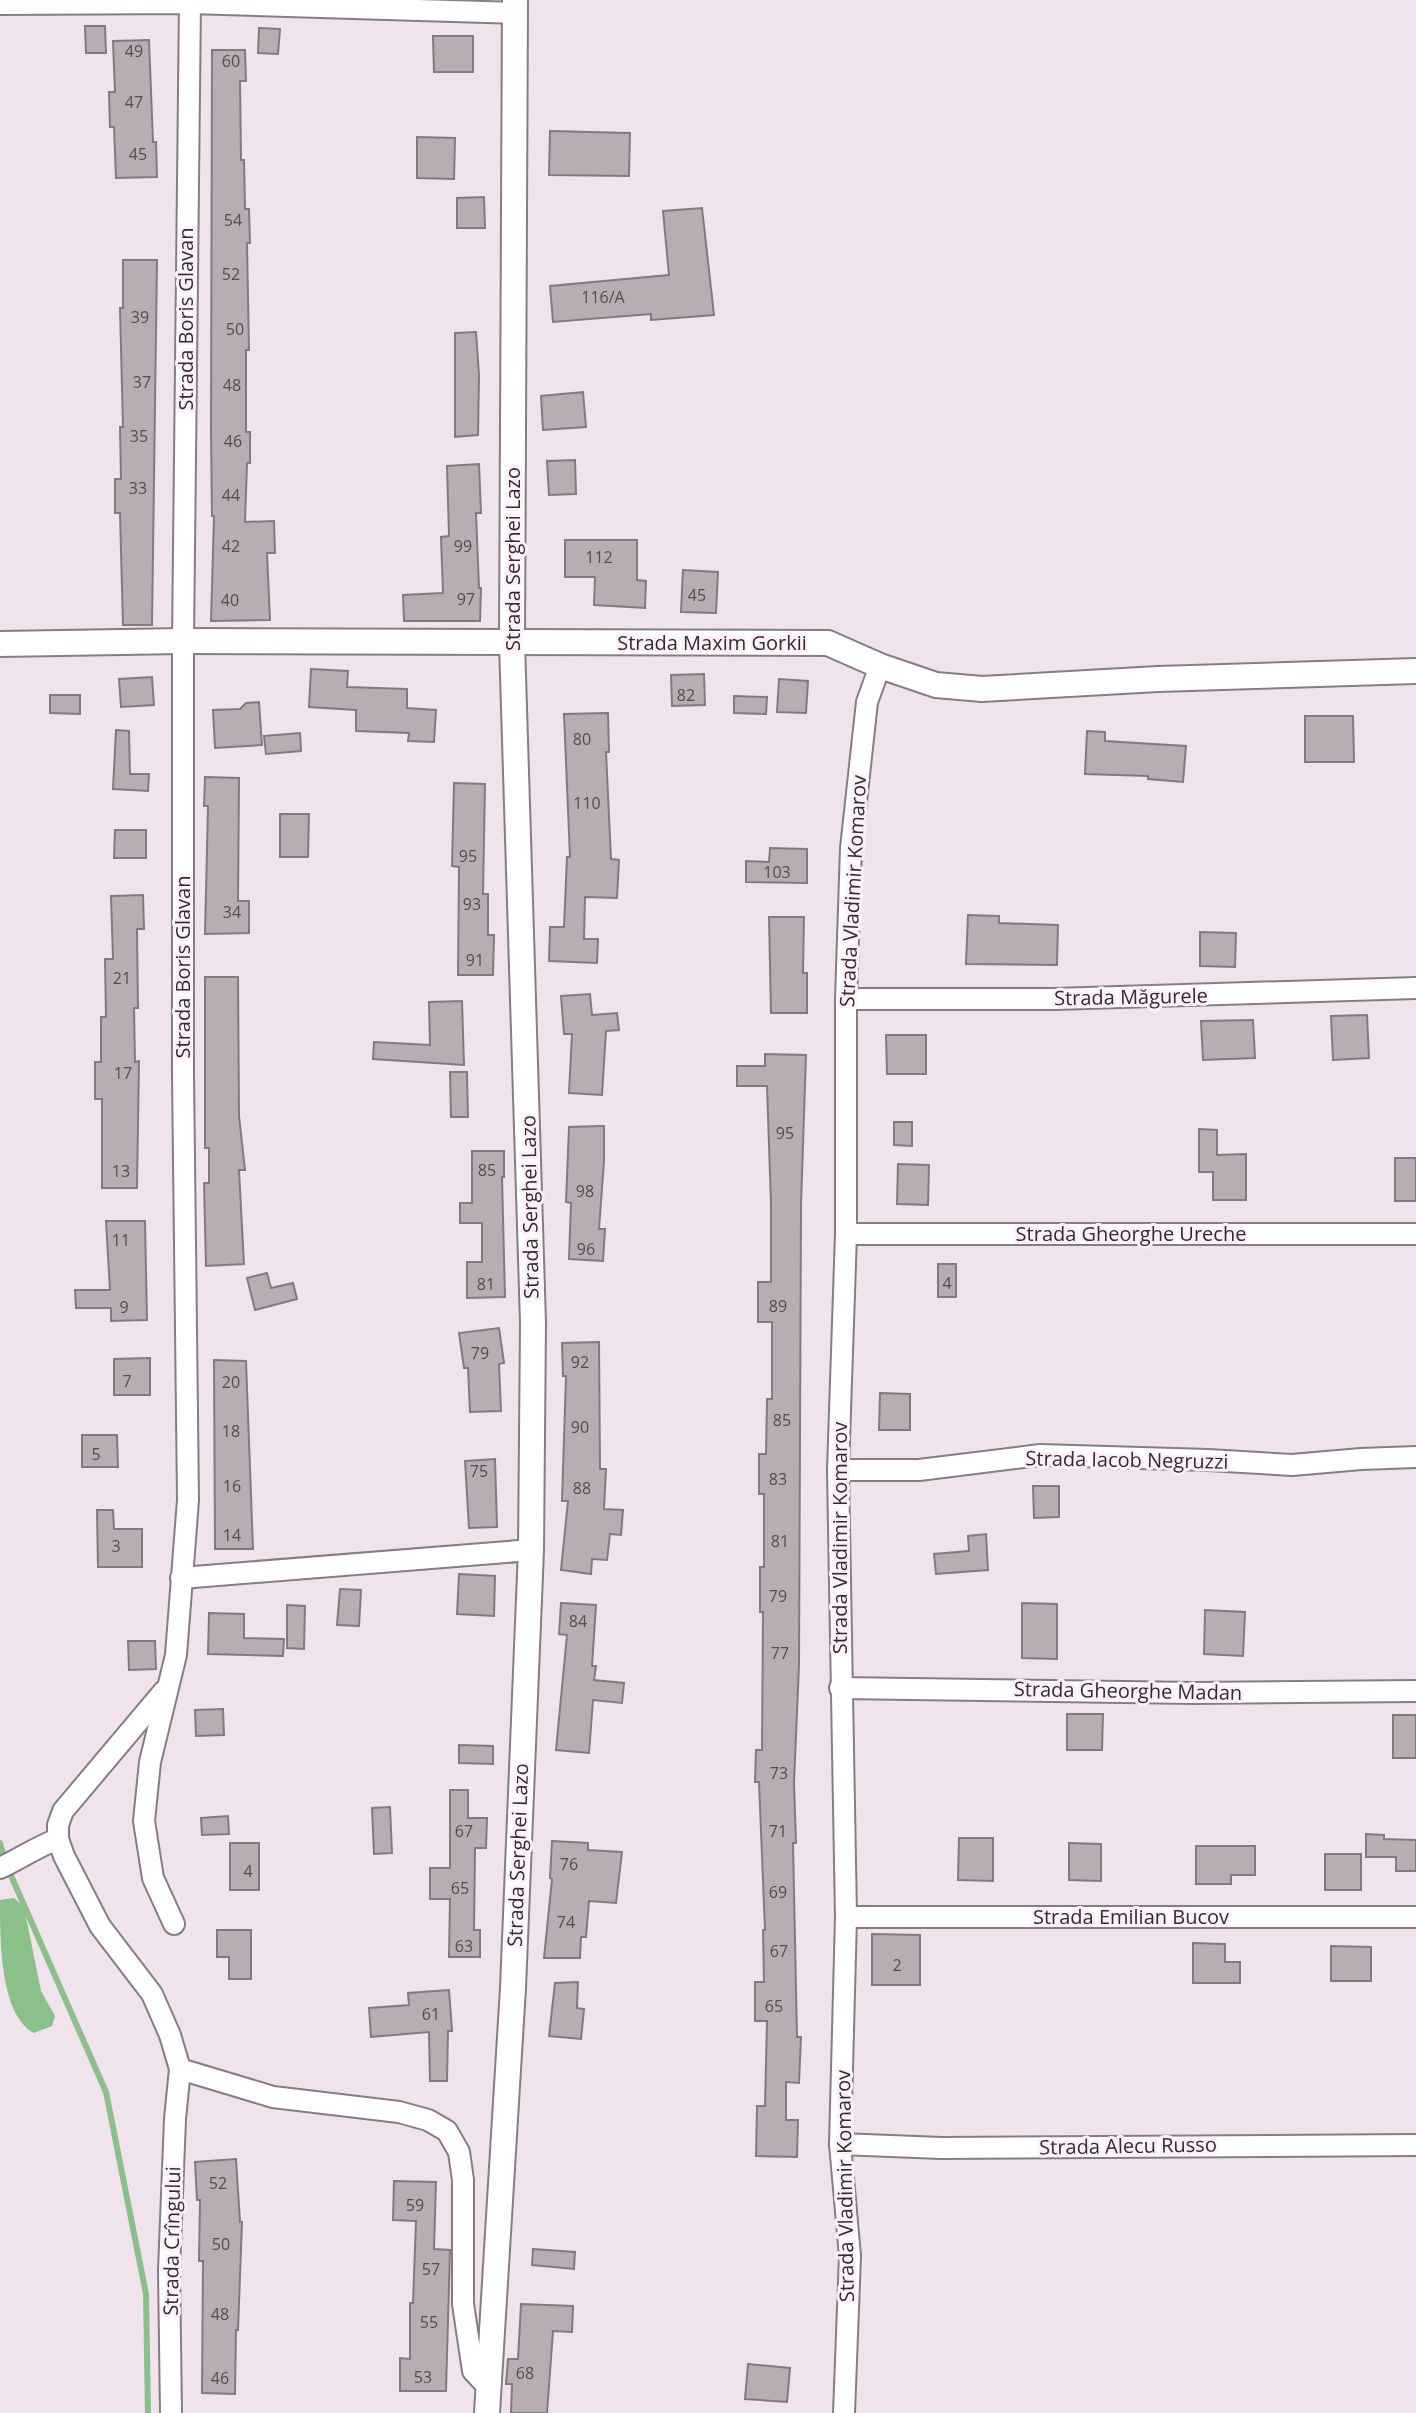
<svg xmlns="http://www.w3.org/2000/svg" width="1416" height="2413" viewBox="0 0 1416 2413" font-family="'Open Sans',sans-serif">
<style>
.water{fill:#8bc08b}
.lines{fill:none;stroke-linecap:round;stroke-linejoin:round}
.stream{stroke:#8bc08b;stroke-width:6}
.building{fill:#b9acb3;stroke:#857980;stroke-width:2}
.minor-casing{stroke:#887c83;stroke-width:24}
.tertiary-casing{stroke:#887c83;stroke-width:28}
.minor{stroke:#fff;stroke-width:20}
.tertiary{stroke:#fff;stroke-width:24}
.labels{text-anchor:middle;stroke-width:6;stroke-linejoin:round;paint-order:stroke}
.number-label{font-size:16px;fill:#544c50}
.street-label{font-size:20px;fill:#322c2f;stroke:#fef0f8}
</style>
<rect width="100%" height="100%" fill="#f1e3eb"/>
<path class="water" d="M14,1898L24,1907L41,1991L55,2016L52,2026L34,2033C0,2015 0,1941 0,1900Z"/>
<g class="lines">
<path class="stream" d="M0,1843L6,1864L106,2092L146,2294L148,2413"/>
</g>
<g class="building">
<path d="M85,26H105L106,53H86Z"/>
<path d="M259,28L280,29L278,54L258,53Z"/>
<path d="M433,36H473V72H434Z"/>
<path d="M149,40L153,142H156L157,177L116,178L114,127H110L109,92H115L113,41Z"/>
<path d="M212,50H245L246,81H240L241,160H244L245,209H249L250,243H247L249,350H246V432H250V463H247L245,522L274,521L275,553H267L270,620L211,621L214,516H212L211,432Z"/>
<path d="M550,131L630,133L629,176L549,175Z"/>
<path d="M417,137L455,138L454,179L417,178Z"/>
<path d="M484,197L485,228H457V198Z"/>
<path d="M702,208L714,315L651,320V314L553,322L550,286L669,275L663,211Z"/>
<path d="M123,260H157L152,625H123L120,513H115V479H121L120,427H123L120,308H123Z"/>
<path d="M476,332L479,375L478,435L455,437V333Z"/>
<path d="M583,392L586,427L543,430L541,396Z"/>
<path d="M575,460L576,494L549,495L547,461Z"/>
<path d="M479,464L481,513H476L479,588H481L480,621H404L403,595L443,593L441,537L449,536L447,466Z"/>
<path d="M565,540H637V580L646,581L645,608L594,605L595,577H565Z"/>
<path d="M683,570L718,572L716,613L681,612Z"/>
<path d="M311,669L348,671L347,687L407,689V708L436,710L434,742L408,741L409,733L356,731V710L309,707Z"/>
<path d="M704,674L705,705L672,706L671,675Z"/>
<path d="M152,677L154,705L121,707L119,679Z"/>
<path d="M779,679L808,681L806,713L777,712Z"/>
<path d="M50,695H80V714L50,713Z"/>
<path d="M734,696L767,697L766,714L734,713Z"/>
<path d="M259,702L262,745L215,748L213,710L240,709L246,703Z"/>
<path d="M608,713L609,752H606L611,859L619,860L617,898L585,897L584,939H598L597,963L549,961L550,927H564L567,857H570L564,714Z"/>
<path d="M1305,716H1353L1354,762H1305Z"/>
<path d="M116,730L129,731L130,774H149L148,791L113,789Z"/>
<path d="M1087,731L1105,732V741L1186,746L1183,782L1148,779V776L1085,774Z"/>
<path d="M300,733L301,751L266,754L264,736Z"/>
<path d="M205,777L239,778L238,901H249V933L205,934L208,806H204Z"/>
<path d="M454,783L485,784L483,894H488V935H494L493,975H458L459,867L452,866Z"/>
<path d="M280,814H309L308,857H280Z"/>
<path d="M115,830H146V858H114Z"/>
<path d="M770,848L807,849V883L746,882V861L769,862Z"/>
<path d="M143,895L144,929H137L138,1008H134L135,1062L139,1061L137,1188H102V1099H95V1062H101V1017H106L105,959H113L111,896Z"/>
<path d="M968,915L999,916V923L1058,925L1057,965L966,964Z"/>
<path d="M769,917H804L803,973H807V1013H771Z"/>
<path d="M1200,932L1236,933L1235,967L1200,966Z"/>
<path d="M205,977H238L239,1116L245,1170H239L244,1264L206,1266L204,1183H209V1148H205Z"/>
<path d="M590,994L592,1015L617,1013L619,1030L606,1031L602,1095L569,1093L572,1034H564L561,996Z"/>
<path d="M462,1001L464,1065L373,1059L374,1042L430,1045L429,1002Z"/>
<path d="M1367,1015L1369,1058L1333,1060L1331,1016Z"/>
<path d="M1253,1020L1255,1058L1203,1060L1201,1021Z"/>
<path d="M886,1035H926V1074H887Z"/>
<path d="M765,1054L806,1055L801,1205L799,1665L794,1783L796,1843H793L797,2037H801L799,2083L786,2082V2120H798L797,2157L756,2156L757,2106H765L767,2021H755V1982H764L763,1930H765L759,1782H755L756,1750H762L763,1612H760V1567H764V1494H759V1454H766L767,1399H772V1322H758V1282H771V1204L767,1086H737V1066H765Z"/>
<path d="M450,1072H467L468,1117H451Z"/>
<path d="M894,1122H912V1146L894,1145Z"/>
<path d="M599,1126H604V1161L599,1229H605L603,1261L569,1259L571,1203L566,1202L569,1127Z"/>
<path d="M1199,1129L1217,1130V1155L1246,1154V1200H1213V1172H1199Z"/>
<path d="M472,1151H504V1177H502L505,1297L467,1298V1262H482V1223H460V1203H472Z"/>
<rect x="1395" y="1158" width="21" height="43"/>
<path d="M898,1164L929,1165L928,1205L897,1204Z"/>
<path d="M106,1221H145L147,1320L111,1321V1308H76L75,1290H110Z"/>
<rect x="938" y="1264" width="18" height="33"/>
<path d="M267,1273L271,1288L293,1283L297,1299L255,1310L247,1278Z"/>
<path d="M499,1328L504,1363L499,1364L501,1411L470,1412L468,1368H464L459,1333Z"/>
<path d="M599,1342L600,1469H606L604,1509L623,1510L621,1535L610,1534L607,1560L592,1559L591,1574L561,1570L568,1501H562L566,1376H563L562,1343Z"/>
<path d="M150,1358V1395H114V1359Z"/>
<path d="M214,1360L246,1361L253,1549H215Z"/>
<path d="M880,1393L910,1394V1430H879Z"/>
<path d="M82,1435H117L118,1467H82Z"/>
<path d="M495,1459L497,1527L469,1528L465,1461Z"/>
<path d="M1033,1486H1059V1517L1034,1518Z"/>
<path d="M97,1510H113L114,1529H142V1567H98Z"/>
<path d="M986,1534L988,1570L936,1574L934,1554L969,1551L968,1536Z"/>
<path d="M459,1574L495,1576L494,1616L457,1614Z"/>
<path d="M340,1589L361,1590L359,1626L337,1625Z"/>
<path d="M561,1603L596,1605L592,1666H596L594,1680L624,1683L622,1703L593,1700L589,1753L556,1750L567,1635L559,1634Z"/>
<path d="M1022,1603L1057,1604V1659L1022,1658Z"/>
<path d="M287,1605L305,1606L304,1649L287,1648Z"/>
<path d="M1205,1610L1245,1612L1243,1656L1204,1654Z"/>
<path d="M209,1613L244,1614V1638L284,1639L283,1656L208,1654Z"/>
<path d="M128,1641H155L156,1669L129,1670Z"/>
<path d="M223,1709L224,1735L196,1736L195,1710Z"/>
<path d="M1067,1714H1103L1102,1750H1067Z"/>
<rect x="1393" y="1715" width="23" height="43"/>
<path d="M459,1745L493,1746V1764L459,1763Z"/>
<path d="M450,1790H468V1818H487L486,1848H475L474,1930H480V1957H449L450,1899H430V1868H450Z"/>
<path d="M390,1807L392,1853L374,1854L372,1808Z"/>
<path d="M228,1816L229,1834L202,1835L201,1818Z"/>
<path d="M1366,1834L1384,1835V1839L1416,1840V1871H1396V1857H1366Z"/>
<path d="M959,1838H993V1881L958,1880Z"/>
<path d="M552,1841L588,1843V1850L622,1852L616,1903L589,1901L586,1937H581L580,1958H544L552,1879L550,1878Z"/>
<rect x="230" y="1843" width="29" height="47"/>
<path d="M1069,1843L1101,1844V1881L1069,1880Z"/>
<path d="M1196,1846H1255V1875H1231V1884H1196Z"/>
<rect x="1325" y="1854" width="36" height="36"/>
<path d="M217,1930H251V1979H229V1957H217Z"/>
<path d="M872,1934L920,1935V1985H872Z"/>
<path d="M1193,1943L1225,1944V1962H1240V1983H1193Z"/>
<path d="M1331,1946L1371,1947V1981H1331Z"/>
<path d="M578,1982L577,2008L584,2009L581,2039L549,2036L555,1983Z"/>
<path d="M449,1990L452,2031H448L447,2081H430L429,2032L371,2037L369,2008L409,2005L408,1993Z"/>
<path d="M236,2159L240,2222H242L238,2330H236L235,2394L202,2393L203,2261H199L200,2200H197L195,2162Z"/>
<path d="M394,2181L436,2182L434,2249L450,2250L446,2391H400V2358L410,2359V2303H413L416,2221L393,2220Z"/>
<path d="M533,2249L575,2252L574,2269L532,2265Z"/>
<path d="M521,2304L573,2306L572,2332L553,2331L547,2413H511L512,2384H506L508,2359H518Z"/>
<path d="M748,2364L790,2368L787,2402L745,2399Z"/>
</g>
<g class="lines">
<defs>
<g id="minor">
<path d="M0,4L190,3L515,13"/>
<path d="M846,999H1054L1416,988"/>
<path d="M846,1234H1416"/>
<path d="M838,1470H919L1040,1455L1208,1460L1292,1465L1361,1459L1416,1457"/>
<path d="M181,1578L531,1550"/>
<path d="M840,1688L1195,1693L1416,1691"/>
<path d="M164,1691L63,1811L58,1825V1839L64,1856L100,1926L152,1994L170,2035L180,2069L175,2119L169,2270L171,2413"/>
<path d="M0,1868C20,1859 38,1846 58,1839"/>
<path d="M846,1917H1416"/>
<path d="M174,1924L153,1878L144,1821L150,1762L176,1655L188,1500L183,1074V641L190,0"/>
<path d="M180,2069L273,2097L399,2112L428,2120L447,2131L459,2152L463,2180V2304L473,2371L488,2387"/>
<path d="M840,2144L941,2148L1416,2145"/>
<path d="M844,2413L850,2256L840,2144L846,1917L838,1470L846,1234V999L851,848L867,702L880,666"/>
</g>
<g id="tertiary">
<path d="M0,644L183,641L828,643L880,666L936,685L982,689L1158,679L1416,671"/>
<path d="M487,2413L513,1988L531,1550L533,1323L512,643L515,0"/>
</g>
</defs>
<use href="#minor" class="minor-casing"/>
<use href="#tertiary" class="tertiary-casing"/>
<use href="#minor" class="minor"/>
<use href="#tertiary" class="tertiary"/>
</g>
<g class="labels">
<g class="number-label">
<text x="134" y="57">49</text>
<text x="231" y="67">60</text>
<text x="134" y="108">47</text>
<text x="138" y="160">45</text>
<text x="233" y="226">54</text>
<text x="231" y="280">52</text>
<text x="603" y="303">116/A</text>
<text x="140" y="323">39</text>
<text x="235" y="335">50</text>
<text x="142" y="388">37</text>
<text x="232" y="391">48</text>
<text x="139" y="442">35</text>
<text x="233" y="447">46</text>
<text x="138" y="494">33</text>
<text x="231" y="501">44</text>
<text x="231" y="552">42</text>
<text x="463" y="552">99</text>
<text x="599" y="563">112</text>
<text x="697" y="601">45</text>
<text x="466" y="605">97</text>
<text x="230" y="606">40</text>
<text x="686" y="701">82</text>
<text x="582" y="745">80</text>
<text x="587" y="809">110</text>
<text x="468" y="862">95</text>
<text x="777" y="878">103</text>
<text x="472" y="910">93</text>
<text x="232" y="918">34</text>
<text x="475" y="966">91</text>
<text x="122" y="984">21</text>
<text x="123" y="1079">17</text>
<text x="785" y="1139">95</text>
<text x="487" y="1176">85</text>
<text x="121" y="1177">13</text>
<text x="585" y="1197">98</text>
<text x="121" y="1246">11</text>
<text x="586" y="1255">96</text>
<text x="947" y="1289">4</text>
<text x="486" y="1290">81</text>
<text x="778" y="1312">89</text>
<text x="124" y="1313">9</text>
<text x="480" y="1359">79</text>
<text x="580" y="1368">92</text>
<text x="127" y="1387">7</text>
<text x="231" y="1388">20</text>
<text x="782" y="1426">85</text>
<text x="580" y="1433">90</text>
<text x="231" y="1437">18</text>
<text x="96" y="1460">5</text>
<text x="479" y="1477">75</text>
<text x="778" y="1485">83</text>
<text x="232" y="1492">16</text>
<text x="582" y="1494">88</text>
<text x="232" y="1541">14</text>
<text x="780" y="1547">81</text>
<text x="116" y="1552">3</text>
<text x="778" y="1602">79</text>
<text x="578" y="1627">84</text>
<text x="780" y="1659">77</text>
<text x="779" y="1779">73</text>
<text x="464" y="1837">67</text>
<text x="778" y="1837">71</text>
<text x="569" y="1870">76</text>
<text x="248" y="1877">4</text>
<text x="460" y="1894">65</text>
<text x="778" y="1898">69</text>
<text x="566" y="1928">74</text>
<text x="464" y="1952">63</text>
<text x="779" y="1957">67</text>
<text x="897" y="1971">2</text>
<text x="774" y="2012">65</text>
<text x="431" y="2020">61</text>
<text x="218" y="2189">52</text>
<text x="415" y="2211">59</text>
<text x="221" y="2250">50</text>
<text x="431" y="2275">57</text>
<text x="220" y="2320">48</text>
<text x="429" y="2328">55</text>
<text x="525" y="2379">68</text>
<text x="423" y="2383">53</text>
<text x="220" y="2384">46</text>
</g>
<g class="street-label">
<text transform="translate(186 319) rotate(-90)" y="7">Strada Boris Glavan</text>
<text transform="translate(513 559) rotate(-90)" y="7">Strada Serghei Lazo</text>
<text x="712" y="650">Strada Maxim Gorkii</text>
<text transform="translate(853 891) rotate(-87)" y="7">Strada Vladimir Komarov</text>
<text transform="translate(183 967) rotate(-90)" y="7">Strada Boris Glavan</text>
<text transform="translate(1131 997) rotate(-1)" y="7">Strada Măgurele</text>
<text transform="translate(530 1207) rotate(-91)" y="7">Strada Serghei Lazo</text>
<text x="1131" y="1241">Strada Gheorghe Ureche</text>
<text transform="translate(1127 1460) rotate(1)" y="7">Strada Iacob Negruzzi</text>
<text transform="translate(840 1538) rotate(-90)" y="7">Strada Vladimir Komarov</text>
<text transform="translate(1128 1691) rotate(1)" y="7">Strada Gheorghe Madan</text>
<text transform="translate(518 1855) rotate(-88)" y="7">Strada Serghei Lazo</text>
<text x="1131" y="1924">Strada Emilian Bucov</text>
<text transform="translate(1128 2146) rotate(-1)" y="7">Strada Alecu Russo</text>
<text transform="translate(845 2186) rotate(-91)" y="7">Strada Vladimir Komarov</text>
<text transform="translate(172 2241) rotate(-89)" y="7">Strada Crîngului</text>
</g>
</g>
</svg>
